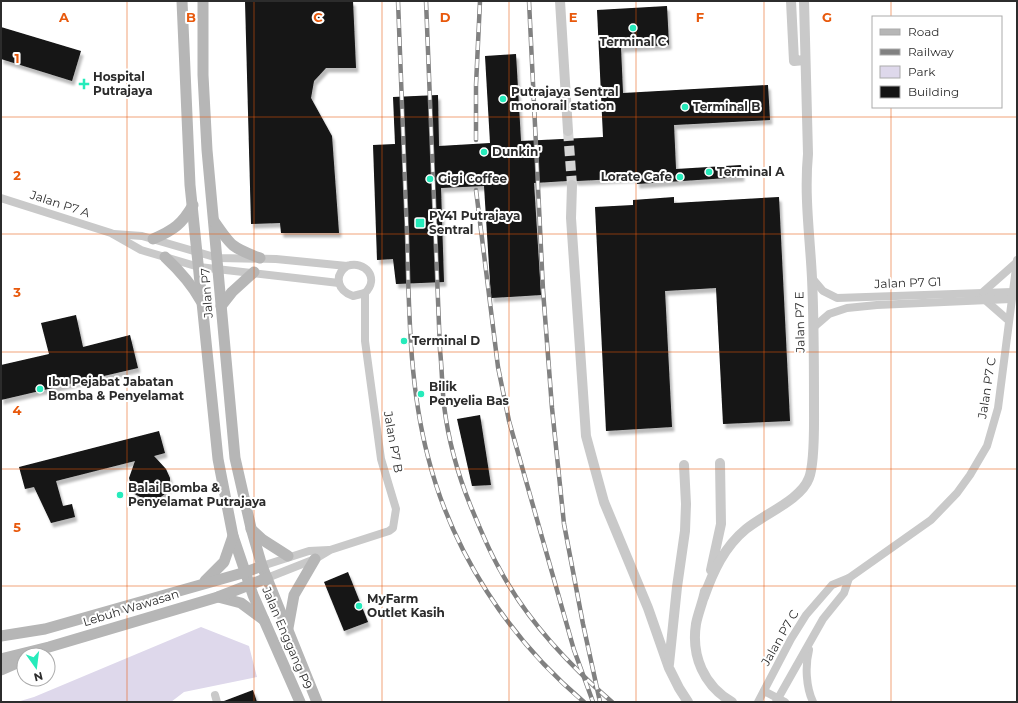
<svg xmlns="http://www.w3.org/2000/svg" width="1018" height="703" viewBox="0 0 1018 703" font-family="Montserrat,sans-serif">
<style>
.green{fill:#ded8eb}
.building{fill:#131313;filter:url(#shadow)}
.lines{fill:none;stroke-linecap:round;stroke-linejoin:round}
.tertiary-tunnel{stroke:#d5d5d5;stroke-width:10;stroke-dasharray:10 5;stroke-linecap:butt}
.minor{stroke:#c9c9c9;stroke-width:8}
.tertiary{stroke:#c9c9c9;stroke-width:10}
.secondary{stroke:#b6b6b6;stroke-width:11}
.rail-casing{stroke:#818181;stroke-width:4.5}
.rail{stroke:#fff;stroke-width:3;stroke-dasharray:9;stroke-linecap:butt}
.grid{fill:none;stroke:#e8590c;stroke-width:1;stroke-opacity:0.55}
.poi-dot{fill:#26ebbb;stroke:#fff;stroke-width:1.5}
.labels{text-anchor:middle;stroke-width:4;stroke-linejoin:round;paint-order:stroke}
.poi-label{font-size:12px;font-weight:bold;fill:#2c2c2c;stroke:#fff;text-anchor:start}
.street-label{font-size:12px;fill:#2c2c2c;stroke:#fff}
.grid-label{font-size:13px;text-anchor:middle;font-weight:bold;fill:#e8590c;stroke:#fff;stroke-width:4;stroke-linejoin:round;paint-order:stroke}
</style>
<defs>
<filter id="shadow"><feDropShadow dx="2.5" dy="4.5" stdDeviation="1" flood-color="#0004"/></filter>
</defs>
<rect width="100%" height="100%" fill="#fff"/>
<path class="green" d="M201,627L249,646L257,677L184,692L171,702H17L34,697Z"/>
<g class="building">
<path d="M245,1H353L356,68H326L314,81L311,98L332,136L339,233H281L280,223L251,224Z"/>
<path d="M667,6L669,45L621,48L623,93L768,85L770,120L674,125L676,169L741,165L742,177L637,184L636,178L577,181L572,179L567,181L534,183L541,295L491,298L484,186L441,188L444,282L396,284L393,259L377,260L373,145L395,144L393,97L438,95L439,146L490,143L485,56L516,54L521,141L603,137L597,10Z"/>
<path d="M1,27L81,51L72,81L1,59Z"/>
<path d="M674,197V203L779,197L790,421L723,424L716,288L665,291L672,427L606,431L595,207L633,205V200Z"/>
<path d="M76,315L83,347L130,335L138,368L1,400V365L49,354L41,323Z"/>
<path d="M480,415L491,485L472,486L457,419Z"/>
<path d="M159,431L165,453L154,456L166,469L170,478V484L166,493L157,500L147,501L133,493L129,478L135,461L56,481L63,506L72,504L75,517L51,523L34,487L25,489L19,467Z"/>
<path d="M348,572L368,622L344,631L324,582Z"/>
<path d="M253,690L257,702H224V701Z"/>
</g>
<g class="lines">
<path class="tertiary-tunnel" d="M568,131L572,185"/>
<g class="minor">
<path d="M1,198L111,233L141,250L199,267L339,283"/>
<path d="M114,234L142,236L218,258L276,259L347,266C365,260 380,278 365,293L353,296C338,291 333,276 347,266"/>
<path d="M812,278L823,291L837,298L1012,292"/>
<path d="M983,292L1017,262"/>
<path d="M984,299L1008,320"/>
<path d="M814,327L829,314L847,308L877,305L1011,299"/>
<path d="M262,566L309,551L329,550"/>
<path d="M267,578L315,559L330,550L389,531L393,528L396,509L381,459L365,341V293"/>
<path d="M809,650C805,666 806,687 813,702"/>
<path d="M764,691L785,702"/>
<path d="M215,695L217,702"/>
<path d="M758,702L791,639L806,615L832,585L849,578L931,520L957,493L970,475L987,446L998,408L1017,260"/>
<path d="M776,702L823,619L844,593L849,578"/>
</g>
<g class="tertiary">
<path d="M560,1L568,131"/>
<path d="M791,1L794,61L805,60"/>
<path d="M572,185L571,218L586,436L604,502L648,608L669,668L679,688L688,702"/>
<path d="M711,570L721,524L720,463"/>
<path d="M705,591C703,602 698,613 696,624C691,656 704,686 732,702"/>
<path d="M704,597C713,572 724,547 746,529C764,514 801,500 809,478C815,463 814,423 814,406C814,363 814,321 812,278C810,237 804,196 808,154L804,1"/>
<path d="M669,664L677,587L685,531L686,504L684,465"/>
</g>
<g class="secondary">
<path d="M182,1L190,185L218,459L233,536L253,595L300,702"/>
<path d="M203,1V75L207,150L235,458L251,528L262,566L317,702"/>
<path d="M214,221C231,246 232,248 260,258"/>
<path d="M153,239C174,230 182,224 193,205"/>
<path d="M165,257C180,271 191,283 201,301"/>
<path d="M221,306L232,292L254,272"/>
<path d="M251,529L263,540L288,556"/>
<path d="M205,581L224,562L233,536"/>
<path d="M218,597L241,603L264,620"/>
<path d="M288,628L294,595L315,559"/>
<path d="M1,636L45,629L246,572L262,566"/>
<path d="M1,659L49,647L218,597L267,578"/>
<path d="M1,670L24,660"/>
</g>
<defs>
<g id="rail">
<path d="M398,1C401,79 404,157 407,235C409,309 409,385 428,457C452,552 509,639 584,702"/>
<path d="M426,1L440,350C442,368 442,387 444,405C448,439 458,475 471,507C480,528 488,549 499,568C526,619 569,665 612,702"/>
<path d="M529,1L543,290L552,408L564,524L583,624L600,702"/>
<path d="M476,140V85L480,1"/>
<path d="M476,190L498,367L509,421L574,650L593,702"/>
</g>
</defs>
<use href="#rail" class="rail-casing"/>
<use href="#rail" class="rail"/>
</g>
<path class="grid" d="M127,1V702M254,1V702M382,1V702M509,1V702M636,1V702M764,1V702M891,1V17M891,107V702M1,117H1017M1,234H1017M1,352H1017M1,469H1017M1,586H1017"/>
<g class="poi-dot">
<circle cx="633" cy="28" r="4"/>
<path d="M82 78h4v4h4v4h-4v4h-4v-4h-4v-4h4z"/>
<circle cx="503" cy="99" r="4"/>
<circle cx="685" cy="107" r="4"/>
<circle cx="484" cy="152" r="4"/>
<circle cx="709" cy="172" r="4"/>
<circle cx="680" cy="177" r="4"/>
<circle cx="430" cy="179" r="4"/>
<rect x="415" y="218" width="10" height="10" rx="2"/>
<circle cx="404" cy="341" r="4"/>
<circle cx="40" cy="389" r="4"/>
<circle cx="421" cy="394" r="4"/>
<circle cx="120" cy="495" r="4"/>
<circle cx="359" cy="606" r="4"/>
</g>
<g class="labels">
<g class="poi-label">
<text x="633" y="46" text-anchor="middle">Terminal C</text>
<text x="93" y="81">Hospital<tspan x="93" dy="14">Putrajaya</tspan></text>
<text x="511" y="96">Putrajaya Sentral<tspan x="511" dy="14">monorail station</tspan></text>
<text x="693" y="111">Terminal B</text>
<text x="492" y="156">Dunkin'</text>
<text x="717" y="176">Terminal A</text>
<text x="672" y="181" text-anchor="end">Lorate Cafe</text>
<text x="438" y="183">Gigi Coffee</text>
<text x="429" y="220">PY41 Putrajaya<tspan x="429" dy="14">Sentral</tspan></text>
<text x="412" y="345">Terminal D</text>
<text x="48" y="386">Ibu Pejabat Jabatan<tspan x="48" dy="14">Bomba &amp; Penyelamat</tspan></text>
<text x="429" y="391">Bilik<tspan x="429" dy="14">Penyelia Bas</tspan></text>
<text x="128" y="492">Balai Bomba &amp;<tspan x="128" dy="14">Penyelamat Putrajaya</tspan></text>
<text x="367" y="603">MyFarm<tspan x="367" dy="14">Outlet Kasih</tspan></text>
</g>
<g class="street-label">
<text transform="translate(60 204) rotate(18)" y="4">Jalan P7 A</text>
<text transform="translate(908 283) rotate(-2)" y="4">Jalan P7 G1</text>
<text transform="translate(207 293) rotate(-94)" y="4">Jalan P7</text>
<text transform="translate(800 322) rotate(-91)" y="4">Jalan P7 E</text>
<text transform="translate(987 388) rotate(-81)" y="4">Jalan P7 C</text>
<text transform="translate(393 442) rotate(80)" y="4">Jalan P7 B</text>
<text transform="translate(131 608) rotate(-17)" y="4">Lebuh Wawasan</text>
<text transform="translate(287 638) rotate(67)" y="4">Jalan Enggang P9</text>
<text transform="translate(780 638) rotate(-60)" y="4">Jalan P7 C</text>
</g>
</g>
<g class="grid-label">
<text x="64" y="22">A</text>
<text x="191" y="22">B</text>
<text x="318" y="22">C</text>
<text x="445" y="22">D</text>
<text x="573" y="22">E</text>
<text x="700" y="22">F</text>
<text x="827" y="22">G</text>
<text x="17" y="63">1</text>
<text x="17" y="180">2</text>
<text x="17" y="297">3</text>
<text x="17" y="415">4</text>
<text x="17" y="532">5</text>
</g>
<rect width="1018" height="703" fill="none" stroke="#2c2c2c" stroke-width="4"/>
<rect x="872" y="16" width="130" height="92" fill="#ffffff" stroke="#ababab"/>
<rect x="880" y="29" width="20" height="6" fill="#b6b6b6" stroke="#ababab"/>
<text x="908" y="36" font-size="12" fill="#2c2c2c">Road</text>
<rect x="880" y="49" width="20" height="6" fill="#818181" stroke="#ababab"/>
<text x="908" y="56" font-size="12" fill="#2c2c2c">Railway</text>
<rect x="880" y="66" width="20" height="12" fill="#ded8eb" stroke="#ababab"/>
<text x="908" y="76" font-size="12" fill="#2c2c2c">Park</text>
<rect x="880" y="86" width="20" height="12" fill="#131313" stroke="#ababab"/>
<text x="908" y="96" font-size="12" fill="#2c2c2c">Building</text>
<g transform="translate(36 667) rotate(166)"><circle r="19" fill="#ffffff" stroke="#ababab"/>
<path d="M0-3L7 15L0 10L-7 15Z" fill="#26ebbb"/>
<text y="-6" font-size="11" font-weight="bold" text-anchor="middle" fill="#2c2c2c">N</text>
</g>
</svg>
